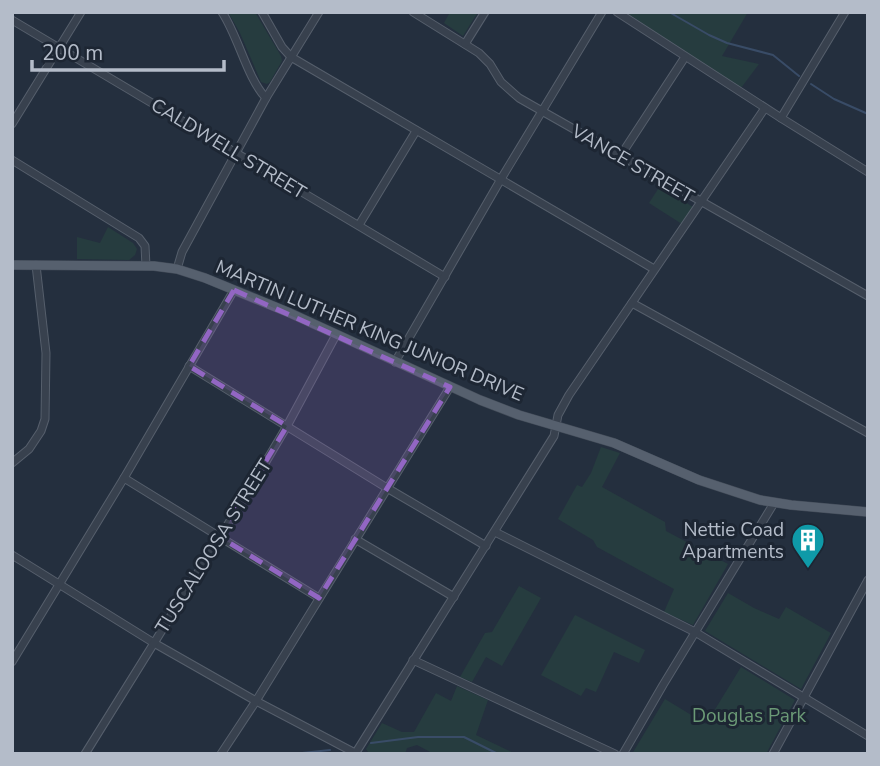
<svg xmlns="http://www.w3.org/2000/svg" width="880" height="766" viewBox="0 0 880 766" font-family="'Nunito Sans',sans-serif">
<style>
.green{fill:#263c3f}
.lines{fill:none;stroke-linecap:round;stroke-linejoin:round}
.stream{stroke:#394c67;stroke-width:2}
.minor-casing{stroke:#565f6c;stroke-width:9}
.major-casing{stroke:#414a57;stroke-width:10}
.minor{stroke:#38414e;stroke-width:7}
.major{stroke:#56606e;stroke-width:9}
.marked{fill:#9266c3;fill-opacity:0.2;stroke:#9266c3;stroke-width:5;stroke-dasharray:14 9;stroke-linejoin:round}
.labels{text-anchor:middle;stroke-width:6;stroke-linejoin:round;paint-order:stroke}
.street-label{font-size:19px;fill:#b4bcc9;stroke:#1d2633}
.poi-label{font-size:19px;fill:#b4bcc9;stroke:#1d2633;text-anchor:end}
.park-label{font-size:19px;fill:#6b9a76;stroke:#1d2633}
</style>
<rect width="100%" height="100%" fill="#242f3e"/>
<g class="green">
<path d="M228,12H255L281,56L282,61L270,82L267,84L261,82L240,33Z"/>
<path d="M450,12H478L463,36L444,23Z"/>
<path d="M625,12H748L722,56L759,64L741,88Z"/>
<path d="M660,186L696,209L685,226L649,203Z"/>
<path d="M108,227L133,243L137,249L135,255L129,260L77,259V237L100,243Z"/>
<path d="M601,447L620,453L602,487L665,522L666,531L728,564L693,625L664,612L674,589L597,547L593,540L558,519L577,485L582,487L591,473Z"/>
<path d="M519,586L541,598L502,666L486,657L472,682L460,677L485,633L492,632Z"/>
<path d="M728,593L754,608L779,619L786,607L831,633L801,689L705,631Z"/>
<path d="M575,615L645,650L639,663L614,652L596,692L586,688L581,696L541,675Z"/>
<path d="M741,667L795,700L766,754H632L665,699L706,724Z"/>
<path d="M457,686L488,700L476,735L516,754H434L417,745L407,748L405,754H372L368,752L366,749L382,723L402,732H414L436,693L451,701Z"/>
</g>
<g class="lines">
<g class="stream">
<path d="M669,12L709,35L727,43L773,55L799,76"/>
<path d="M811,84L834,99L868,114"/>
<path d="M371,743L418,737H464L498,754"/>
<path d="M293,754L330,750"/>
</g>
<defs>
<g id="minor">
<path d="M222,12C239,38 247,78 266,98"/>
<path d="M262,12L282,47L291,57L654,269"/>
<path d="M413,12L479,53L490,64L501,82L519,98L868,296"/>
<path d="M617,12L781,118L868,172"/>
<path d="M12,20L445,277"/>
<path d="M465,44L485,12"/>
<path d="M781,118L845,12"/>
<path d="M12,124L81,12"/>
<path d="M621,155L685,57"/>
<path d="M12,160L139,238L145,246L146,266"/>
<path d="M359,225L416,131"/>
<path d="M177,269L182,252L266,98L319,12"/>
<path d="M632,303L868,433"/>
<path d="M395,362L501,179L602,12"/>
<path d="M189,366L387,488L486,546"/>
<path d="M12,463L29,449L41,431L45,419L46,353L36,265"/>
<path d="M124,478L319,598"/>
<path d="M495,532L695,632L868,736"/>
<path d="M355,539L454,597"/>
<path d="M12,555L154,643L256,701L357,754"/>
<path d="M413,660L615,754"/>
<path d="M12,662L124,478L234,290"/>
<path d="M85,754L248,492L287,426L336,335"/>
<path d="M221,754L256,701L450,387"/>
<path d="M355,754L554,436L558,415L569,395L765,108"/>
<path d="M623,754L663,685L774,503"/>
<path d="M773,754L868,580"/>
</g>
<path id="major" d="M12,265L154,266L177,269L205,278L290,313L480,400L519,415L614,443L699,480L760,500L791,505L868,512"/>
</defs>
<use href="#minor" class="minor-casing"/>
<use href="#major" class="major-casing"/>
<use href="#minor" class="minor"/>
<use href="#major" class="major"/>
</g>
<path class="marked" d="M234,290L450,387L319,598L220,537L287,426L189,366Z"/>
<defs>
<symbol id="building-pin" viewBox="-11 -11 22 30"><path d="M0 17L-7.5 6A9.5 9.5 0 1 1 7.5 6Z" fill="#0f9aa8" stroke="#1d2633"/><path d="M-4-6H4V6H1V3H-1V6H-4ZM-2.5-4.3h1.7v1.8h-1.7ZM.8-4.3h1.7v1.8H.8ZM-2.5-1h1.7V.8h-1.7ZM.8-1h1.7V.8H.8Z" fill="#fff"/></symbol>
</defs>
<g fill-rule="evenodd">
<use href="#building-pin" x="789" y="521" width="38" height="52"/>
</g>
<g class="labels">
<g class="street-label">
<text transform="translate(229 148) rotate(31)" y="7">CALDWELL STREET</text>
<text transform="translate(633 163) rotate(30)" y="7">VANCE STREET</text>
<text transform="translate(370 330) rotate(23)" y="7">MARTIN LUTHER KING JUNIOR DRIVE</text>
<text transform="translate(213 546) rotate(-58)" y="7">TUSCALOOSA STREET</text>
</g>
<g class="poi-label">
<text x="784" y="536">Nettie Coad<tspan x="784" dy="22">Apartments</tspan></text>
</g>
<g class="park-label">
<text x="749" y="722">Douglas Park</text>
</g>
</g>
<rect width="880" height="766" fill="none" stroke="#b4bcc9" stroke-width="28"/>
<path d="M32 60v10h192v-10" fill="none" stroke="#b4bcc9" stroke-width="3.5"/>
<text x="42" y="60" font-size="21" fill="#b4bcc9" stroke="#1d2633" stroke-width="5" paint-order="stroke">200 m</text>
</svg>
